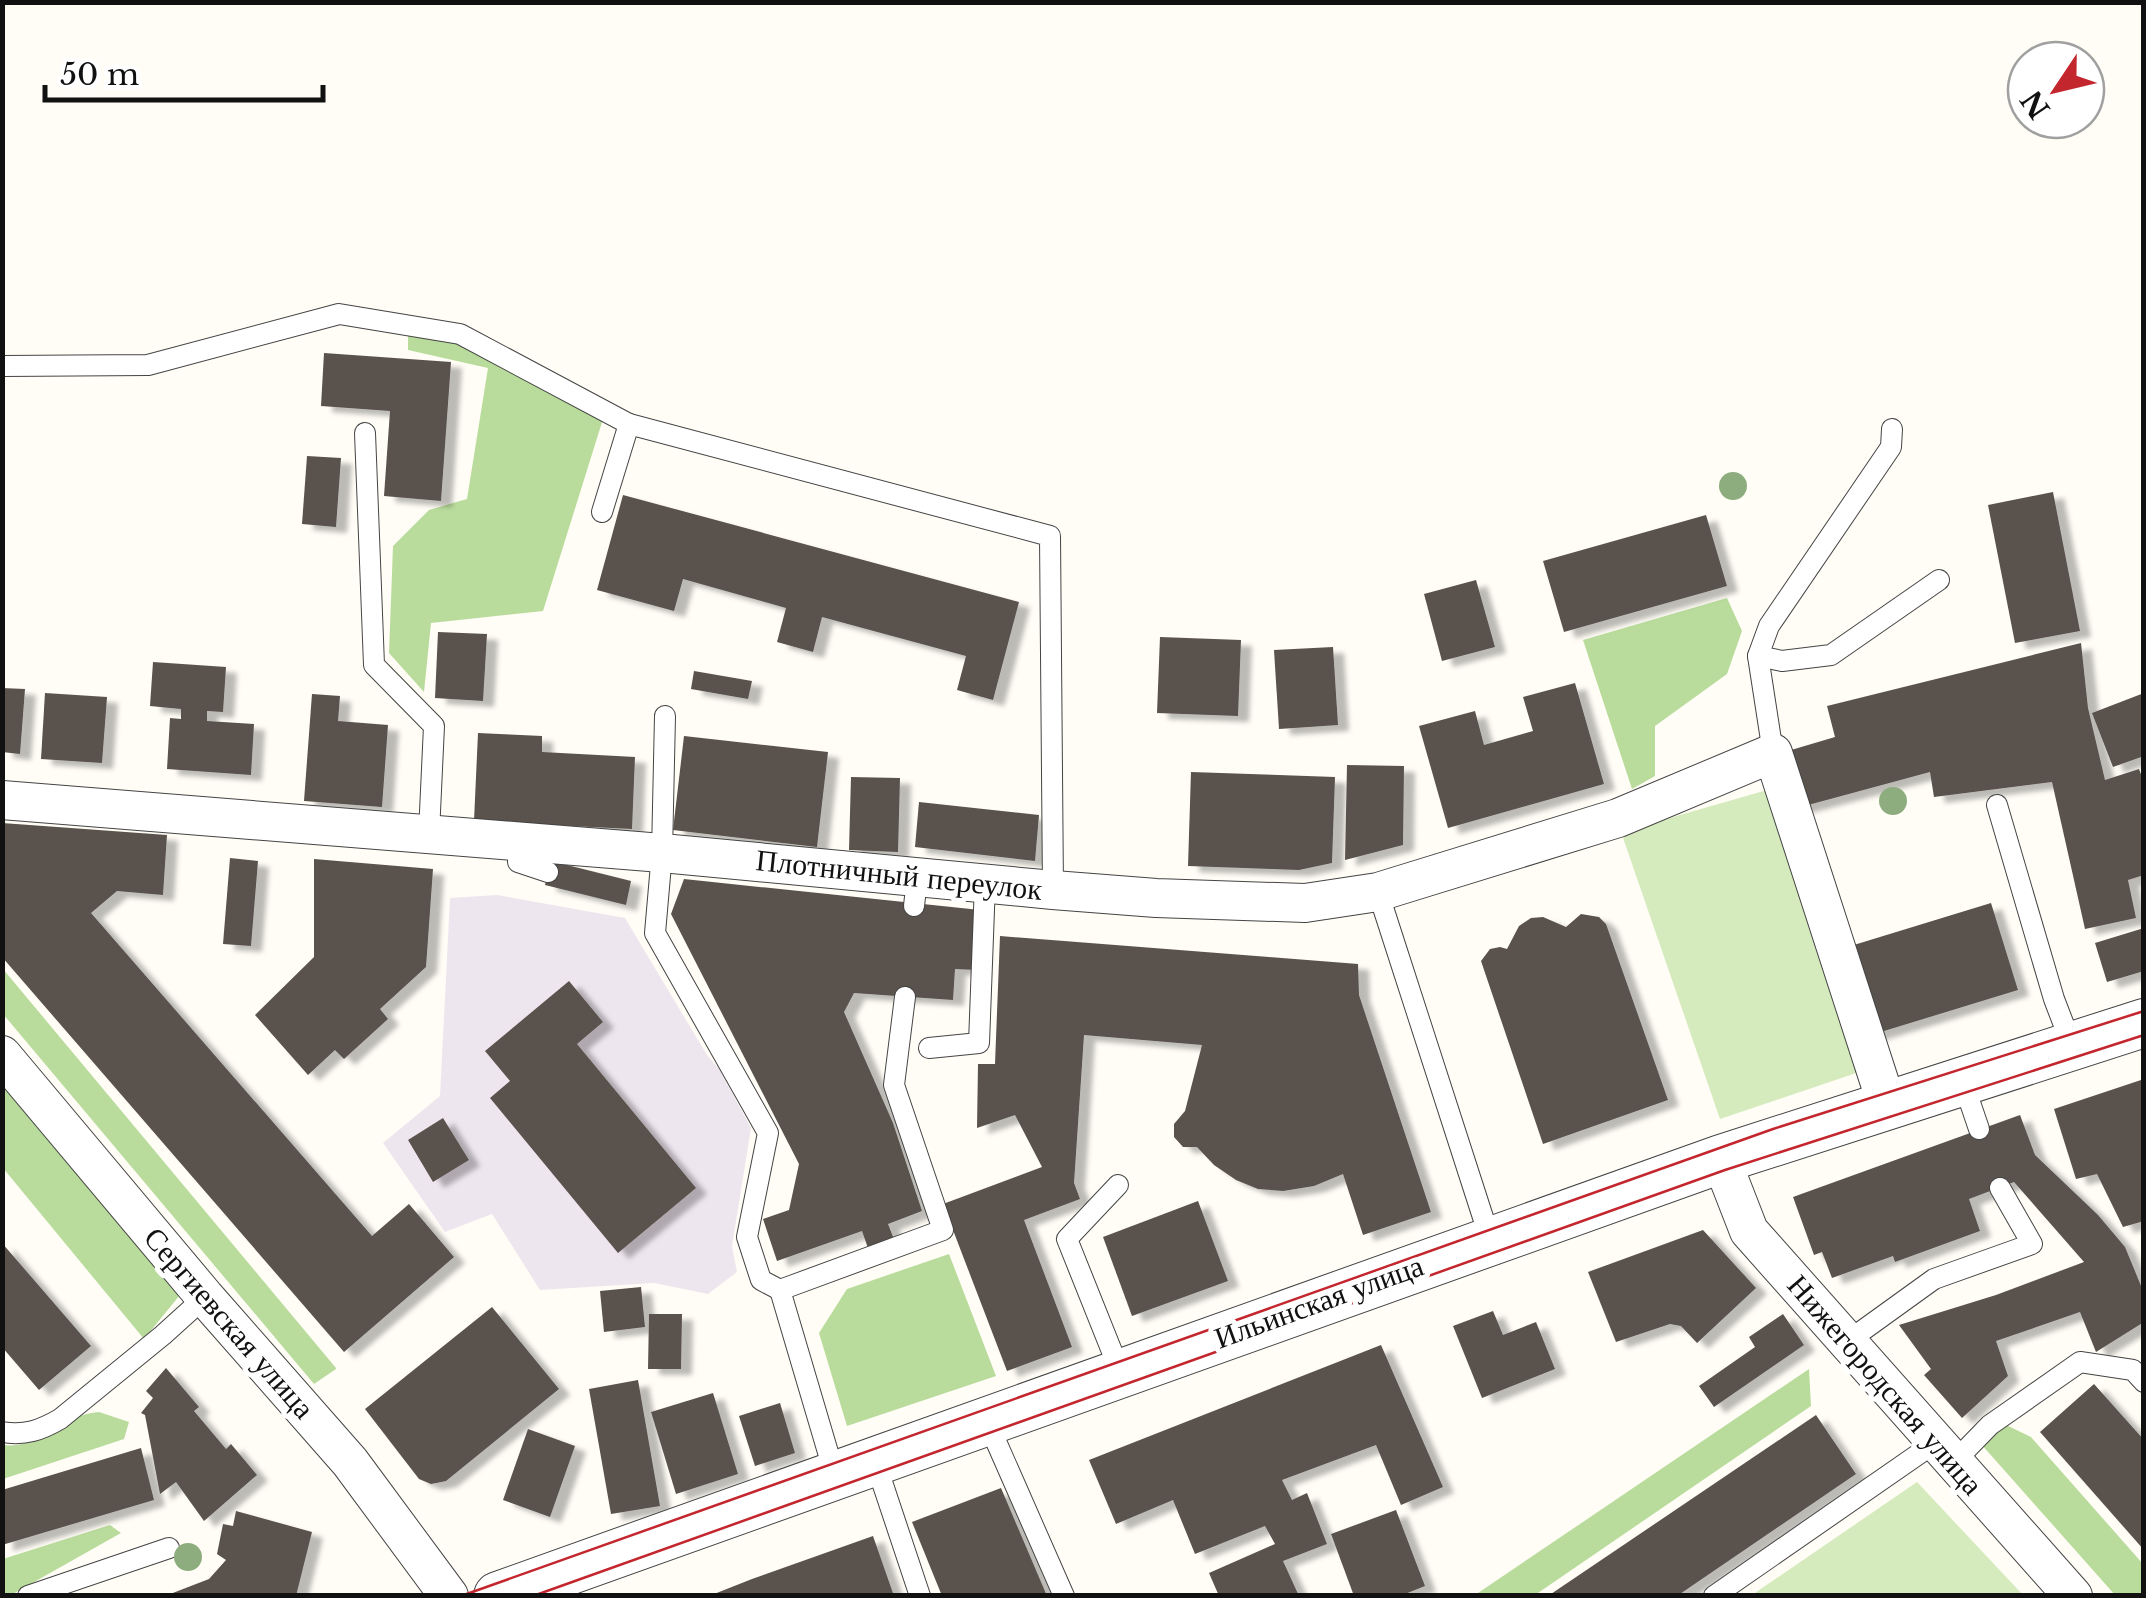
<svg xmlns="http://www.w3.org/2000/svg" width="2146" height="1598" viewBox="0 0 2146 1598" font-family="'Libre Baskerville',serif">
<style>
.industrial{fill:#eee6ef}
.green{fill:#d5ebbd}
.forest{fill:#b9dc9c}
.building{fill:#5a524d;filter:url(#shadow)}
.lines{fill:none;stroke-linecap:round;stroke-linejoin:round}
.service-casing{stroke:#444;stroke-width:22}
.minor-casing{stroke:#444;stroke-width:40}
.tertiary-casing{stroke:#444;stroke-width:50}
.service{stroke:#fff;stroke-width:20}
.minor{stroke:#fff;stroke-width:38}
.tertiary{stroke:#fff;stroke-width:48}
.tram{stroke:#c4262e;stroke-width:2.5}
.tree{fill:#8dad7f}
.labels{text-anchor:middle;stroke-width:10;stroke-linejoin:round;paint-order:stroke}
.street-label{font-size:30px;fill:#111;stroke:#fff}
</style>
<defs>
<filter id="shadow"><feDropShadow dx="11" dy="6" stdDeviation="2.5" flood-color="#0004"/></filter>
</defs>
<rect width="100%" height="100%" fill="#fffdf5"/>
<path class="industrial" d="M497,895L625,918L707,1055L719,1069L751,1128L732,1246L737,1272L708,1294L654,1283L540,1290L492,1214L445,1232L383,1143L440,1096L450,898Z"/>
<g class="green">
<path d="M1774,788L1868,1069L1720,1119L1621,832Z"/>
<path d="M1917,1482L2023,1595H1752Z"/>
</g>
<g class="forest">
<path d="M408,335L456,340L603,419L543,611L431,623L424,692L389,653L393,546L429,510L467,499L488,368L408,350Z"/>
<path d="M1727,598L1742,631L1727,674L1655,726V776L1632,789L1583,640Z"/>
<path d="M3,969L336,1368V1369L314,1384L3,1014Z"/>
<path d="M2,1072L184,1290L144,1339L3,1168Z"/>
<path d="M949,1254L996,1376L847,1426L819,1333L847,1289Z"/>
<path d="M1809,1369L1811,1406L1535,1595H1475Z"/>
<path d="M99,1412L129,1422L124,1439L3,1479V1445C40,1450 62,1414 99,1412Z"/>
<path d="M2002,1423L2031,1437L2143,1564V1595H2115L1981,1444Z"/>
<path d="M110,1525L121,1533L11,1595L3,1596V1559Z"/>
</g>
<g class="building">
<path d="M324,353L451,362L441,501L384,496L390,411L321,406Z"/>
<path d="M307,456L341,458L336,527L302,524Z"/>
<path d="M2053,492L2080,631L2015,643L1988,505Z"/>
<path d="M623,495L1019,602L993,700L957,690L966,656L822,617L813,652L777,642L786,608L683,579L674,611L597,590Z"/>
<path d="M1706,515L1727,586L1564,632L1543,561Z"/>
<path d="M1476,580L1495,647L1442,661L1424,594Z"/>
<path d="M438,632L487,634L483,701L435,698Z"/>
<path d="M1160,637L1241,640L1238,716L1157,713Z"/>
<path d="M2081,643L2088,708L2105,780L2139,769L2144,782V875L2128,880L2136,918L2085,929L2052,782L1934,797L1930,772L1797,808L1781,753L1835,737L1827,706Z"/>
<path d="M1333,647L1338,725L1279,729L1274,650Z"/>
<path d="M153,662L226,667L223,712L207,711V721L254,724L251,775L167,769L170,718L181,719V709L150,706Z"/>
<path d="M694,671L752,681L748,699L691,689Z"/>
<path d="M1575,683L1604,784L1448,828L1419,726L1475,711L1484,745L1533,731L1523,697Z"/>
<path d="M2,688L25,689L20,754L2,752Z"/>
<path d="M45,693L107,697L102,763L41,759Z"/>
<path d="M2144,693V756L2113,767L2092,713Z"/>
<path d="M312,694L340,696L338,721L388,725L382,807L304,801Z"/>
<path d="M478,733L542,736V752L635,757L632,829L474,821Z"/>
<path d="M684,736L828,752L817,847L673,830Z"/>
<path d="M1347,765L1404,766L1403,845L1345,860Z"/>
<path d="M1191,772L1335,777L1332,863L1299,870L1188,866Z"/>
<path d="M851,777L900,778L898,852L849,850Z"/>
<path d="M919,802L1039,815L1035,861L915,847Z"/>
<path d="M2,823L167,835L163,895L117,891L91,913L372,1236L409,1204L454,1257L344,1352L2,957Z"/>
<path d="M230,858L258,861L251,946L223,944Z"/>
<path d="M314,859L433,869L426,967L380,1009L388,1019L344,1059L335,1050L308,1075L255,1015L314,957Z"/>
<path d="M551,861L631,881L626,905L545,885Z"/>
<path d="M684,879L980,910L977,970L955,969L953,1000L854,993L844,1012L893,1123L922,1211L888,1224L895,1242L869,1251L862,1231L777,1261L763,1219L789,1210L799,1164L671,914Z"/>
<path d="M1991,903L2018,990L1871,1035L1844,948Z"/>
<path d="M1581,914L1599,917L1606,924L1668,1100L1543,1144L1481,961L1490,949L1500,947L1507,949L1519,926L1531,918L1543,917L1566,927Z"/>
<path d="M2144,928V971L2107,982L2095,943Z"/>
<path d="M1000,936L1358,964L1359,995L1431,1212L1363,1235L1343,1174L1314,1186L1283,1191L1258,1189L1236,1180L1214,1165L1197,1147H1183L1174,1137V1124L1185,1111L1202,1045L1084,1035L1074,1183L1080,1199L1024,1220L1072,1347L1007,1371L943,1204L1042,1167L1015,1115L977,1128L978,1064H995Z"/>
<path d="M569,981L603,1022L577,1044L696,1188L618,1253L490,1098L510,1081L485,1051Z"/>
<path d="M2144,1079V1221L2123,1227L2097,1174L2076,1179L2054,1109Z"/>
<path d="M2020,1115L2035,1155L2098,1215L2125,1247L2144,1293V1322L2096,1352L2080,1312L1996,1341L2008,1376L1962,1418L1924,1375L1931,1369L1899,1325L1996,1295L2084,1262L2014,1182L1969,1199L1980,1231L1895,1262L1893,1256L1832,1278L1822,1252L1814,1255L1793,1197Z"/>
<path d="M443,1118L469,1160L433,1182L408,1140Z"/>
<path d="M1198,1201L1228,1281L1132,1316L1103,1237Z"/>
<path d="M1703,1230L1756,1288L1697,1343L1681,1326L1670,1324L1616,1342L1588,1272Z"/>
<path d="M2,1243L91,1346L39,1390L2,1347Z"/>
<path d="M641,1287L645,1327L604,1332L600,1291Z"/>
<path d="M492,1307L559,1389L446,1481L431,1484L419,1479L365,1409Z"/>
<path d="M1493,1311L1503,1335L1536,1322L1555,1369L1482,1398L1453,1326Z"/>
<path d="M649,1314H682L681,1369H648Z"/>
<path d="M1783,1314L1804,1345L1714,1407L1699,1386L1755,1347L1749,1337Z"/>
<path d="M1381,1345L1443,1487L1401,1505L1376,1445L1282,1480L1292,1500L1307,1493L1327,1544L1283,1561L1299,1596H1219L1209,1573L1275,1544L1265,1526L1195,1554L1173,1500L1116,1524L1089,1460Z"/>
<path d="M166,1368L199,1407L194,1411L226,1449L231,1444L257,1475L204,1521L176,1482L160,1494L145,1415L141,1413L153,1398L146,1391Z"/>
<path d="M638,1380L660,1506L611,1514L589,1389Z"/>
<path d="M2094,1384L2144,1440V1550L2040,1432Z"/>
<path d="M713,1393L738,1474L676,1494L651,1412Z"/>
<path d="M780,1403L795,1453L755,1466L739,1416Z"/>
<path d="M1816,1415L1856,1474L1677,1596H1548Z"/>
<path d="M528,1429L575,1446L550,1517L503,1500Z"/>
<path d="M141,1448L154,1500L2,1545V1490Z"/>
<path d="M1001,1488L1047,1596H942L912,1522Z"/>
<path d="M1396,1510L1425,1586L1400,1596H1354L1331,1534Z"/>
<path d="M236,1511L312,1532L296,1596H165L209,1579L226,1560L217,1554L223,1524L233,1526Z"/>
<path d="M873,1536L894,1596H709L752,1579Z"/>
</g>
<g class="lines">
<defs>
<g id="service">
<path d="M2,366L148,365L339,314L460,334L629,424"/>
<path d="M365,433L374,665L434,726L429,833"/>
<path d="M602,512L629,424L1050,536L1053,890"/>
<path d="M1758,656L1782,661L1831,655L1939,580"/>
<path d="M665,716L662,853L655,933L768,1133L747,1237L761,1280L780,1290"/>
<path d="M1773,753L1758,656L1769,626L1891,447L1892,429"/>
<path d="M1997,805L2054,999L2072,1046"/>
<path d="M519,841L518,862L548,872"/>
<path d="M1378,892L1490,1239"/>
<path d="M914,906L917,879"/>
<path d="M929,1048L979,1043L985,883"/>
<path d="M1963,1082L1979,1129"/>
<path d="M1118,1185L1067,1239L1121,1374"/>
<path d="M1848,1341L1934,1279L2032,1244L2000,1188"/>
<path d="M987,1421L1064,1596"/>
<path d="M2,1432C25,1436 41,1430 60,1419L163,1335L205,1297"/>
<path d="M875,1461L920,1596"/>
<path d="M1953,1463L1990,1425L2080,1362L2133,1370L2144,1382"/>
<path d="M835,1476L780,1290L943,1230L894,1085L905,997"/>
<path d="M28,1596L169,1548"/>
<path d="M1714,1596L1936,1442"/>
</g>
<g id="minor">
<path d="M2,800L662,853L1053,890L1156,898L1305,903L1378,892L1618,818L1773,753L1887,1105"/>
<path d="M2,1055L205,1297L350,1462L449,1596"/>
<path d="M1721,1159L1749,1231L2073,1596"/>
</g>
<path id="tertiary" d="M498,1596L1721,1159L2144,1023"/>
</defs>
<use href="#service" class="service-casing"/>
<use href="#minor" class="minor-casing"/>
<use href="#tertiary" class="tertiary-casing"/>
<use href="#service" class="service"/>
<use href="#minor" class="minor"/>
<use href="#tertiary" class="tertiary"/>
<g class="tram">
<path d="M461,1596L1773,1129L2144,1011"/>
<path d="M533,1596L1725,1170L2144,1035"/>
</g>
</g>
<g class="tree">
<circle cx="1733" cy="486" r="14"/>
<circle cx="1893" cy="801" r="14"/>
<circle cx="188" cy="1557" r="14"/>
</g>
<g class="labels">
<g class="street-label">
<text transform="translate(899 875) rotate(6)" y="10">Плотничный переулок</text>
<text transform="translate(1319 1302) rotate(-20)" y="10">Ильинская улица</text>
<text transform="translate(229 1323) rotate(49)" y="10">Сергиевская улица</text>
<text transform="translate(1885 1385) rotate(49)" y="10">Нижегородская улица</text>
</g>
</g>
<rect width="2146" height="1598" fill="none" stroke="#111111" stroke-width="10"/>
<g transform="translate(2056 90) rotate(235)"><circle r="48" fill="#ffffff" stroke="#a0a0a0" stroke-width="2.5"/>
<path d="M0-8L18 38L0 25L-18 38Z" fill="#c4262e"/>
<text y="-15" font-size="28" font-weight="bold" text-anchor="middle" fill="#111111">N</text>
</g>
<path d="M45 85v15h278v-15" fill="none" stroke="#111111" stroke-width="5"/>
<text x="60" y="85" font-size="30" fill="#111111" stroke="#ffffff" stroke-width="8" paint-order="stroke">50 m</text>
</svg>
